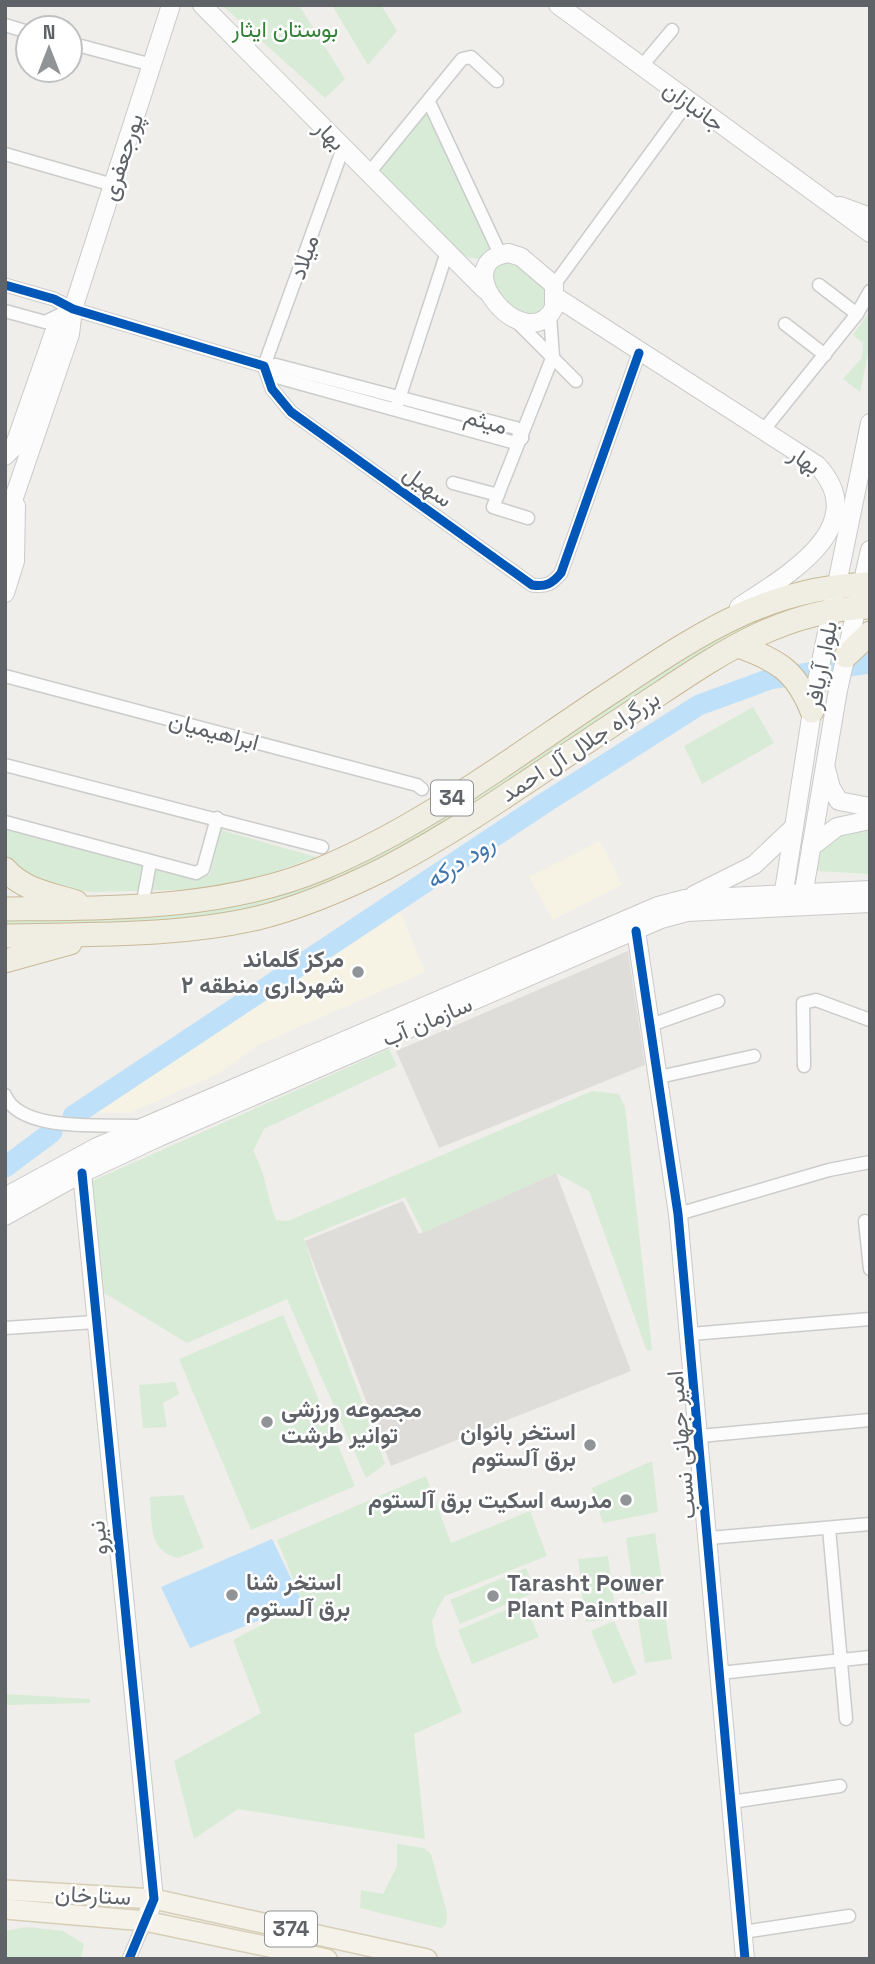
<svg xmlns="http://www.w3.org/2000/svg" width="875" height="1964" viewBox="0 0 875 1964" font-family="'Space Grotesk',Vazirmatn,sans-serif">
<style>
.commercial{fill:#f7f3e4}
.industrial{fill:#dfddda}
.green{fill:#d8ebd6}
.water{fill:#bfe0f9}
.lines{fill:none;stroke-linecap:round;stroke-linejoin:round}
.river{stroke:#bfe0f9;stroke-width:21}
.street-casing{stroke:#cbcccc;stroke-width:15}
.secondary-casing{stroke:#cacacb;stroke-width:20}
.primary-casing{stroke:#d7ceb8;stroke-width:22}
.highway-casing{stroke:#c8b996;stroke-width:25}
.street{stroke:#fdfcfc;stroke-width:12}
.secondary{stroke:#fdfcfc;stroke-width:18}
.primary{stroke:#f4f2e9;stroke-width:19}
.highway{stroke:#f0ede3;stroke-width:23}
.cycleway-casing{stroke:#fff;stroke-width:13}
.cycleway{stroke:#0057b8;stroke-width:9}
.poi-dot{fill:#919496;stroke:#fff;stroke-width:2.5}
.labels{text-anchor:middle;stroke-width:5;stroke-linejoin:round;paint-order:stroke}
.shield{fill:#fff;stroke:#8f9295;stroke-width:2}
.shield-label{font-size:21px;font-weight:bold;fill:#5f6368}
.park-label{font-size:23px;fill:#348238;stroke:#fff}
.street-label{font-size:23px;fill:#5f6368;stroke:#fff}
.poi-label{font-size:23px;font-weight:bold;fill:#5f6368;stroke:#fff;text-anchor:end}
.water-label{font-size:24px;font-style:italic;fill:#4174aa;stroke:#fff}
</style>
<rect width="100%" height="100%" fill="#efeeea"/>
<g class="commercial">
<path d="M600,841L622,885L553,920L529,877Z"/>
<path d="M398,907L425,972L260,1044L218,1074L129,1113L85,1112Z"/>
</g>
<g class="industrial">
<path d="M628,951L645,1065L439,1148L396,1051Z"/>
<path d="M556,1173L631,1371L391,1466L305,1241L403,1201L419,1234Z"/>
</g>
<g class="green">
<path d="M222,5H299L345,79L325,98Z"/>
<path d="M332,5H381L397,31L368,65Z"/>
<path d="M428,111L494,251C481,261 473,261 458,252L377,171Z"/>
<path d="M513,261L548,287L545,313L524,319L492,290V272L497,265Z"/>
<path d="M870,311V344L860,392L843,379L862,358L863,343L853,335Z"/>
<path d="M801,603L733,637L380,865L288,900L228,914L113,924L5,926V917L296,887L345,871L396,845L677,660L751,620Z"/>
<path d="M753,707L774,743L702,784L684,746Z"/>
<path d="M870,827V874L816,871V853L844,832Z"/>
<path d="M5,828L192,877L210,875L221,830L316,857L240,884L211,889L92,892L50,888L12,867L5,856Z"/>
<path d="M389,1049L397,1066L264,1129L253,1151C265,1171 267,1197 276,1220L288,1221L592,1091L619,1094L625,1107L652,1350L647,1351L589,1191L556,1173L423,1233L405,1197L304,1238L316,1277L385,1464L366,1478L287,1299L187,1343L101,1291L90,1182Z"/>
<path d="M283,1315L355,1486L251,1530L179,1359Z"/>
<path d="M175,1382L179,1394L163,1403L167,1427L143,1428L139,1385Z"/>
<path d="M652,1461L658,1512L603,1523L592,1488Z"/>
<path d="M426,1476L451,1543L530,1511L547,1556L445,1596L439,1606L432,1621L436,1646L462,1712L414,1734L425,1839L238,1809L194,1839L174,1761L261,1713L233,1640L303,1603L277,1540Z"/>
<path d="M183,1495L204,1548L178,1558C148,1551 152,1524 150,1497Z"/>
<path d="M655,1533L663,1590L634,1595L626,1538Z"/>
<path d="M608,1556L616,1618L586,1622L578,1559Z"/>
<path d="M526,1568L536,1592L460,1624L450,1600Z"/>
<path d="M524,1602L539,1637L472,1664L458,1630Z"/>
<path d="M663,1602L672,1659L645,1663L636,1607Z"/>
<path d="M614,1621L637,1674L613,1684L591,1631Z"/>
<path d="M5,1694L90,1699V1703L5,1705Z"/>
<path d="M397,1844L424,1848L431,1854L447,1913L446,1924L441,1928L360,1908L361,1890L383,1894L397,1866Z"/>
<path d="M27,1927L63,1931L84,1944L81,1959H5V1931Z"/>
</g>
<path class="water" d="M272,1539L303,1603L190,1648L161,1587Z"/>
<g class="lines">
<g class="river">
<path d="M73,1116L546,802L699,705L770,679L870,663"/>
<path d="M5,1167L52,1132"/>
</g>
<defs>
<g id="street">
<path d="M5,25L28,32"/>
<path d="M70,43L152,65"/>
<path d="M641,67L672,30"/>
<path d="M429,102L500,254"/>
<path d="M5,154L113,185"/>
<path d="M369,173L462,59L471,57L497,81"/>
<path d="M5,285L54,299L73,309L264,366L272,389L291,412L532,585C546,587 552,584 561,573L639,353"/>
<path d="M554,285L688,102"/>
<path d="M819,285L857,314"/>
<path d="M5,311L45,322L66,312"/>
<path d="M517,322L576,381"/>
<path d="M785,324L825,355"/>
<path d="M264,366L273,376L512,442L522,438"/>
<path d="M264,366L276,365L516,428L522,438"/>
<path d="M264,366L343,148"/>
<path d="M397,405L447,252"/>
<path d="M762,432L857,314L870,291"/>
<path d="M453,483L498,495"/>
<path d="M528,518L493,507L553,356L550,316"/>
<path d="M5,676L417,785L422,789"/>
<path d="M5,765L322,847"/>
<path d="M5,822L196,873L203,869L217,818"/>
<path d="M142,906L150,863"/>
<path d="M651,1025L718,1001"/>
<path d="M804,1066L803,1003L816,1000L870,1020"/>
<path d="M659,1077L754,1056"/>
<path d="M5,1095C20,1133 104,1124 140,1126"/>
<path d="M678,1214L829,1170L870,1162"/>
<path d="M865,1221L870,1269"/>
<path d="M5,1328L95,1322"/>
<path d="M691,1334L870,1319"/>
<path d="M700,1436L870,1420"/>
<path d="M829,1528L846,1719"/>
<path d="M709,1538L870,1524"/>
<path d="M720,1673L870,1657"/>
<path d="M731,1802L840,1786"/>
<path d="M743,1932L849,1916"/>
<path d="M129,1959L145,1921"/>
</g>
<g id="secondary">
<path d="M202,5L485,290"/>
<path d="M558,5L870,233"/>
<path d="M840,206L870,217"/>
<path d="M509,253L521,257L554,285V308C526,360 443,262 509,253Z"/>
<path d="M556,297L817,465C875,527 784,577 739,607"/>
<path d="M5,456L14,447L56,327L73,309"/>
<path d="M5,524L70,334L73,309L171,5"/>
<path d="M5,593L15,561L16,506"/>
<path d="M826,769L831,788L839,801L870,807"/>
<path d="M811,847L837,827L870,820"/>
<path d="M694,895L754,865L794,827"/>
<path d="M802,902L838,690L870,550"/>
<path d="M782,904L816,686L870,423"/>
<path d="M634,917L678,1214L745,1959"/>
<path d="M82,1173L154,1899L145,1921"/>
<path d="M5,1197L97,1147L658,906L685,899L870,890"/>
<path d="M5,1216L82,1173L159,1137L661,919L687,912L870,903"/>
</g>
<g id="primary">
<path d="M5,1890L154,1899L427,1959"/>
<path d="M5,1909L145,1921L327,1959"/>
</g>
<g id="highway">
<path d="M738,646C778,660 796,671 812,711"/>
<path d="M846,656L870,633"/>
<path d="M5,869C23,890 50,894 76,902"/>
<path d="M5,909C111,908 224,910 323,868C425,825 515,756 607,695C692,639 763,587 870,584"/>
<path d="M5,936C88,934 177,937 258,918C302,907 346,888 386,868C472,823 551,764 632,712C709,662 774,610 870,607"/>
<path d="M5,961L70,943"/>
</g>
</defs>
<use href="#street" class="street-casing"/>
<use href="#secondary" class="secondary-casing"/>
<use href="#primary" class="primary-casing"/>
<use href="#highway" class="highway-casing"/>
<use href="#street" class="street"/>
<use href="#secondary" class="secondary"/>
<use href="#primary" class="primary"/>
<use href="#highway" class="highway"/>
<defs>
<g id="cycleway">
<path d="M5,285L54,299L73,309L264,366L272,389L291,412L532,585C546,587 552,584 561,573L639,353"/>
<path d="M636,931L678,1214L745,1959"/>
<path d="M82,1173L154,1899L129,1959"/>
</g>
</defs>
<use href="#cycleway" class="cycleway-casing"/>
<use href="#cycleway" class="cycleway"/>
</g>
<g class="poi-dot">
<circle cx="358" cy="972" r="7"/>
<circle cx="267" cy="1422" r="7"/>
<circle cx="590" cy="1445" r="7"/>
<circle cx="626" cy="1500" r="7"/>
<circle cx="232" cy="1595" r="7"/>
<circle cx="493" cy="1596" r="7"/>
</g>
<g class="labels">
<g class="shield">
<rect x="431" y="780.5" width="42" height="35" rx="5"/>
<rect x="265" y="1911.5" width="52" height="35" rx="5"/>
</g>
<g class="shield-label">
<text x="452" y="805">34</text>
<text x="291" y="1936">374</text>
</g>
<g class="park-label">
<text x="285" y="37">بوستان ایثار</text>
</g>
<g class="street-label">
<text transform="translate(694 106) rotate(36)" y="8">جانبازان</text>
<text transform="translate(330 135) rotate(45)" y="8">بهار</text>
<text transform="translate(122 157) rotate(-72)" y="8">پورجعفری</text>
<text transform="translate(304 257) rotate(-70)" y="8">میلاد</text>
<text transform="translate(486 421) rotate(16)" y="8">میثم</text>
<text transform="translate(805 460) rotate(34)" y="8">بهار</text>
<text transform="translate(428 486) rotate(36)" y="8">سهیل</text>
<text transform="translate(821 665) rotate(-79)" y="8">بلوار آریافر</text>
<text transform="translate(214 731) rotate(15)" y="8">ابراهیمیان</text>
<text transform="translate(580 746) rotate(-33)" y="8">بزرگراه جلال آل احمد</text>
<text transform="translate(427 1021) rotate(-23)" y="8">سازمان آب</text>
<text transform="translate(681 1445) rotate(-95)" y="8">امیر جهانی نسب</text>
<text transform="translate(98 1538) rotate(-96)" y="8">نیرو</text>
<text transform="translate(93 1895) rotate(3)" y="8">ستارخان</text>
</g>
<g class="poi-label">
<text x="344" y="967">مرکز گلماند<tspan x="344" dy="26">شهرداری منطقه ۲</tspan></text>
<text x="281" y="1417" text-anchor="start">مجموعه ورزشی<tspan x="281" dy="26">توانیر طرشت</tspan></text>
<text x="576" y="1440">استخر بانوان<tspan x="576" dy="26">برق آلستوم</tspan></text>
<text x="612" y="1508">مدرسه اسکیت برق آلستوم</text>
<text x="246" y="1590" text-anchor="start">استخر شنا<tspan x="246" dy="26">برق آلستوم</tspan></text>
<text x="507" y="1591" text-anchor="start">Tarasht Power<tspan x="507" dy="26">Plant Paintball</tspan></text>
</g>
<g class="water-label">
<text transform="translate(460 862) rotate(-33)" y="8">رود درکه</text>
</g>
</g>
<rect width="875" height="1964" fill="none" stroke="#5f6368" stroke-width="14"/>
<g transform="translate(49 49)"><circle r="33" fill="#ffffff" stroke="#bfc1c3" stroke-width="2"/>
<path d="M0-5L12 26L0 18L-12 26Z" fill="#919496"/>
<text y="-10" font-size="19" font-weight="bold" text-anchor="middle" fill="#5f6368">N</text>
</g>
</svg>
